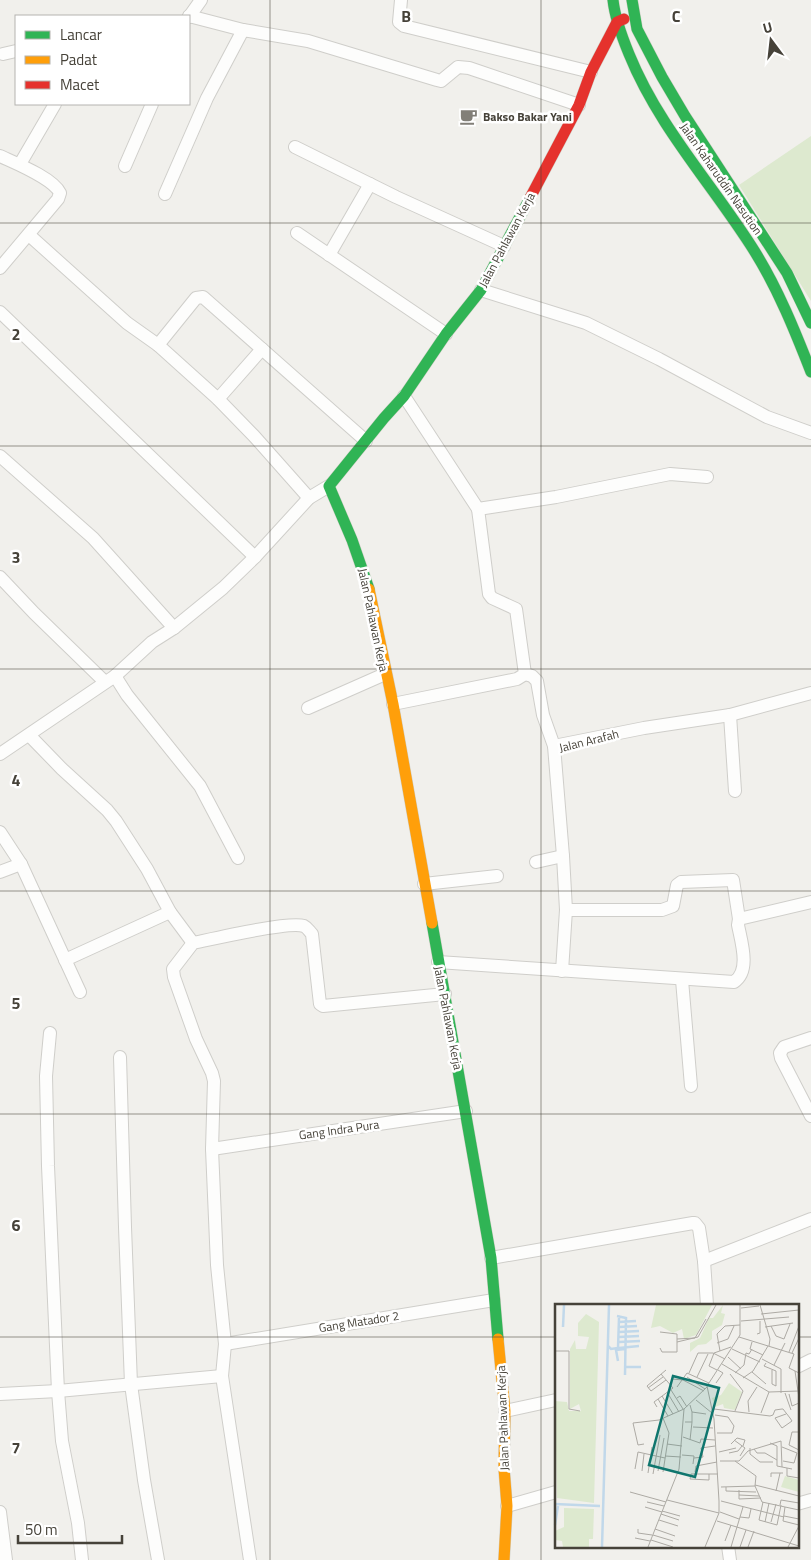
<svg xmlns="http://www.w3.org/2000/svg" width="811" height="1560" viewBox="0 0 811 1560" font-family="'Titillium Web',sans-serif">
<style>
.green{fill:#dde9cf}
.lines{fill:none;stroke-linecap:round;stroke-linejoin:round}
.street-casing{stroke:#cfceca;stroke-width:14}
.fast-casing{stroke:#cfcdc4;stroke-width:12}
.slow-casing{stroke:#cfcdc4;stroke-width:12}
.jam-casing{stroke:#cfcdc4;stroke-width:12}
.street{stroke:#fdfdfc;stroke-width:12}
.fast{stroke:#30b455;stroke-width:11}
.slow{stroke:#ff9f0a;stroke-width:11}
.jam{stroke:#e5322d;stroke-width:11}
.grid{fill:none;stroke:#464239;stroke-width:1;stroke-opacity:0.55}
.labels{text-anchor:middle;stroke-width:5;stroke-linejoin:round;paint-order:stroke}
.poi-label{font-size:12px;font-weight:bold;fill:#464239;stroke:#fff;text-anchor:start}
.street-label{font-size:12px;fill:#464239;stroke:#fff}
.inset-river{fill:none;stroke:#c1d8ea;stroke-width:2.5}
.inset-road{fill:none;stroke:#adaaa4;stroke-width:1}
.view{fill:#0f766e;fill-opacity:0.15;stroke:#0f766e;stroke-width:2.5}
.inset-edge{fill:none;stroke:#464239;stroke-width:2.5}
.grid-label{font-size:16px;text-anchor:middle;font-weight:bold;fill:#464239;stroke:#fff;stroke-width:5;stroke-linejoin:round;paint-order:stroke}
</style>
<rect width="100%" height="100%" fill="#f1f0ec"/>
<path class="green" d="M811,136V301L739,185Z"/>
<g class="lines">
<defs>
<g id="street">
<path d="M401,0L399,22L404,26L591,72"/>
<path d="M189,16L243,30L308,41L437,80L441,81L458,67L469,68L579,105"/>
<path d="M189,17L201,0"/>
<path d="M3,54L16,51"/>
<path d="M295,147L396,197L504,246"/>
<path d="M0,156C15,163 53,178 60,193L58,199L0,268"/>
<path d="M20,164L55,104"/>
<path d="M125,166L152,104"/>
<path d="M165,194L207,98L243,30"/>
<path d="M297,233L446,334"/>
<path d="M29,235L127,323L158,345L218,399L254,436L309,498"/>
<path d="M329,255L370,184"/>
<path d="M481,290L586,323L659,359L767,417L811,433"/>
<path d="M0,312L255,557"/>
<path d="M158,345L196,298L203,297L366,441"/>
<path d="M404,396L478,509L556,497L670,474L707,477"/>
<path d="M218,399L262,349"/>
<path d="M0,456L93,538L174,628"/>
<path d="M0,577L34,613L105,682"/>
<path d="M525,674L532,676L537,681L543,715L554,746L563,856L566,910L562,971"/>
<path d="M115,676L127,695L200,786L238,858"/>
<path d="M393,704L517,679L525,674L516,609L492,598L489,594L478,509"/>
<path d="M308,708L385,674"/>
<path d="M730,715L735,791"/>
<path d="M29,735L62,769L107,810L116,821L147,869L170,912L193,943"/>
<path d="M554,746L644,728L730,715L811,693"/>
<path d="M0,754L115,676L152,642L174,628L223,588L255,557L309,498L329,486"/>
<path d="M0,832L21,864L80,992"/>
<path d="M536,862L563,856"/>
<path d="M0,872L21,864"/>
<path d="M424,884L497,876"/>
<path d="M566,910H662L673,906L677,885L681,882L733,880L739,919"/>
<path d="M65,960L170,912"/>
<path d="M438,962L734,982C751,971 741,941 738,925L739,919L811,902"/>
<path d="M682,980L691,1086"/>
<path d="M50,1033L46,1076L48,1166L58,1391L62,1441L78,1523L82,1560"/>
<path d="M811,1038L784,1047L780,1053L781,1058L811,1116"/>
<path d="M120,1057L125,1227L131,1384L144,1480L158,1560"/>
<path d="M212,1149L466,1111"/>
<path d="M491,1258L693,1223H695L699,1228L704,1261L707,1305"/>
<path d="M704,1261L811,1219"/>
<path d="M225,1344L494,1300"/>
<path d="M797,1367L811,1360"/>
<path d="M0,1394L58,1391L222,1376"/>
<path d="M505,1411L556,1400"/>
<path d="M797,1504L811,1500"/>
<path d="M507,1506L556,1492"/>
<path d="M0,1512L6,1560"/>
<path d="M728,1546L730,1560"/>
<path d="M250,1560L222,1376L225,1344L217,1265L212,1149L214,1081L212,1073L196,1039L174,977L173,969L193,943C212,939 289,921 304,926C308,928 309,931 312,934L320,1004L323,1006L445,994"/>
</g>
<g id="fast">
<path d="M613,0C615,19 622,37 629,54C659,128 713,185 755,252C778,289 795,331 811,372"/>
<path d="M632,0L637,29L662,77L685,116L787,273L811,323"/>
<path d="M369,589L352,540L329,486L384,418L404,396L446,334L481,290L530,198"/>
<path d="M432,923L491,1258L498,1339"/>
</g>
<g id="slow">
<path d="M369,589L393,704L432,923"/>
<path d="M498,1339L505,1411L504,1468L507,1506L504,1560"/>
</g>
<path id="jam" d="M530,198L579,105L591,72L617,22L624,19"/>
</defs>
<use href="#street" class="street-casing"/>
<use href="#fast" class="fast-casing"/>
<use href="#slow" class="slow-casing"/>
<use href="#jam" class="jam-casing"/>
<use href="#street" class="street"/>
<use href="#fast" class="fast"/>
<use href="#slow" class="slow"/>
<use href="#jam" class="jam"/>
</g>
<path class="grid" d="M270,0V1560M541,0V1560M0,223H811M0,446H811M0,669H811M0,891H811M0,1114H811M0,1337H556M797,1337H811"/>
<defs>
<symbol id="cafe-bare" viewBox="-9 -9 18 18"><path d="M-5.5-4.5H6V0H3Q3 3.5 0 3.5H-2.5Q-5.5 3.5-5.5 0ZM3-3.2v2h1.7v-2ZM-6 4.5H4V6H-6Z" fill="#827f78" stroke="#fff" stroke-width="2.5" paint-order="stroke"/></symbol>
</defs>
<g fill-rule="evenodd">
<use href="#cafe-bare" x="456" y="104" width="25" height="25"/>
</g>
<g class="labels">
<g class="poi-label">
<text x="483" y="121">Bakso Bakar Yani</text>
</g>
<g class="street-label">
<text transform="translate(721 179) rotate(55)" y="4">Jalan Kaharuddin Nasution</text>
<text transform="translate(507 240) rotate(-62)" y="4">Jalan Pahlawan Kerja</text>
<text transform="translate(373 620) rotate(78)" y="4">Jalan Pahlawan Kerja</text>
<text transform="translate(589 741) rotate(-14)" y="4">Jalan Arafah</text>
<text transform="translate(448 1018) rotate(79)" y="4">Jalan Pahlawan Kerja</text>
<text transform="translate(339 1130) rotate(-8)" y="4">Gang Indra Pura</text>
<text transform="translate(359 1322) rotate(-9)" y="4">Gang Matador 2</text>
<text transform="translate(503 1418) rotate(-92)" y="4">Jalan Pahlawan Kerja</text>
</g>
</g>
<g transform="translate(555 1304)">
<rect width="244" height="244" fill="#f1f0ec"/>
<path d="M101,1H157L141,31L129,35L127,25L118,29L105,22L96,24ZM168,1L166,9L170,10L167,21L157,27V35L151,40L143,41L135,48V39L145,34L154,14H158ZM31,10L44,18L39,199L2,194L0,97L12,98L14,107H26L24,100L15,105V45L20,36L21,45H31L34,33L23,32V19ZM174,79L187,88L180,106L169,104L168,100L160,103L157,94L166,91ZM230,172L244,176V188L226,183ZM9,204L39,205L38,235H34V243H8L7,237L0,236V227L9,223Z" fill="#dde9cf"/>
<path class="inset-river" d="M62,12L71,14L70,71M64,18L81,17M8,23L9,1M64,23L82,22M64,28L84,27M64,33L84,32M64,38L85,37M53,42L56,45L63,44L64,14M64,44L84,42M63,57L61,46L70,45M70,63H86M0,200L45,202M0,221L3,202M47,243L54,1"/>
<path class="inset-road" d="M205,1L215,35L214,42M186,4L204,2M206,10L244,6M186,17L234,13M216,22L221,32L229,35L235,20M210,23L238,19M202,30L205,29V17M184,33L239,50L234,64L244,69M122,35L140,34L151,15M122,38L143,33L161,1M197,38L195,45L208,51M162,39L173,35L179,22M105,44L107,48H122V30L105,28M177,45L205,58M0,47H14V105L25,107M165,47L162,30L170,22L185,21M234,48L244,22M237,49L244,34M173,53L186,65M207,55L226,65V89M211,59L209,62L221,67V82M167,60L214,88L244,87M219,61L230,39M162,66L154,62L159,49L176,43M217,66V80L221,82M240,67L244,94M197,68L211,80M134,69L143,49H158L170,55M180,69L189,61L191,49L194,50L197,45M175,70L188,87L180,107M132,73L150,85M142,73L153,50M188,74L198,67L213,42M117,75L128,76L149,87M111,76L96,87L92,82L111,66M161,79L168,69L163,66M122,83L132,69L154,79M93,84L108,73M116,86L128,105M112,88L124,108M230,89L236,106M234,90L237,102L244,99M107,92L118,110M122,94L125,92L132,103M103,95L113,112M141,96L157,109M135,101L137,108L151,110M102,103L99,98L118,84L106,70M159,105L215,112L218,111L220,106L227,105H228L235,114L237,117L227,124L220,114L231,110M194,108L193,97L202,83M206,109L214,88M160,111L173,113L179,122L177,129H162M130,118H137V108M138,123L158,124M244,128H237L234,141L244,146M128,133L145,139L146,135L160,136M135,136L137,118M179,136L190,144L185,152M215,139L222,142V162L237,165M89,140L83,141L78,119L104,116L129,105M112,140L127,142M176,140L182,134L190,136L188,142M227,143L242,149L239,159L228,157M195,144V150L205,158H218M199,145L202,149H210L222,156M164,148L181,144M174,149L183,147L187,142M127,151L139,152L138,160M110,152L126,153M139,154L148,153L146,144L160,142M165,157H184L193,147L226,137L227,163M180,157L201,172L200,182L207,198L244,206M232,164V172L244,174M80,165L83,148L110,154M87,167L89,150M103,167L109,134M108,168L114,129L108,114M140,168L141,162L162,158M93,169L97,143M98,170L105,131M154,170V176L135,175L136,170H163M216,173V169H228M200,181L244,192M166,183L200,182M171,183V187L201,188M184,186V195L206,194M221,187L225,169M75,188L111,198M184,191L204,192M112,196L164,209M166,197L229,213M92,198L109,202M208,198L204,216L222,221L226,201M225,201L226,196L244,199M90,203L107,208M230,203L228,217L244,221M107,207L125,212M165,208L184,215M106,210L124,216M229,212L244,215M185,213L194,214L196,205M104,216L123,222M162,217L244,242M210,218L214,199M216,218L221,200M83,225V229L97,231M100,225L120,232M98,231L118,237M80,234L95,237M96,236L118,243M170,237L176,221M93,243L124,165L129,105L152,83M150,243L164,209V197L159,115L152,82L185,31V1M176,243L188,203M185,243L191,226M193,243L199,227M233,243L244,222"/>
<path class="view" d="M118,72L164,84L140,173L94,161Z"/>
<rect width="244" height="244" class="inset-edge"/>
</g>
<g class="grid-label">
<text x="406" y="22">B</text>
<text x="676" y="22">C</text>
<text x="16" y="340">2</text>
<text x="16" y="563">3</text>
<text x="16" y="786">4</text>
<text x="16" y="1009">5</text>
<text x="16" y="1231">6</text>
<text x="16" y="1454">7</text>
</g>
<rect x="15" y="15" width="175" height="90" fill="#ffffff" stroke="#b5b3b0"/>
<rect x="25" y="31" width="25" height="8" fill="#30b455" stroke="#b5b3b0"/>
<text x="60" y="40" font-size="15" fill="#464239">Lancar</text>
<rect x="25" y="56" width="25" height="8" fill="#ff9f0a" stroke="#b5b3b0"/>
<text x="60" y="65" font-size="15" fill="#464239">Padat</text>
<rect x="25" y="81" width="25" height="8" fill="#e5322d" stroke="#b5b3b0"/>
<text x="60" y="90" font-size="15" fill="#464239">Macet</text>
<g transform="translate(771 40) rotate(345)" stroke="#ffffff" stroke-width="4" paint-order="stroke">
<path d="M0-4L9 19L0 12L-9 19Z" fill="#464239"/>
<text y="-8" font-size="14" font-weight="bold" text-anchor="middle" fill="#464239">U</text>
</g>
<path d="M18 1535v8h104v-8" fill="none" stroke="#464239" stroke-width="2.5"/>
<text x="25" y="1535" font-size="15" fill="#464239" stroke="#ffffff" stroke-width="4" paint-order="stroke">50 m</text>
</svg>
